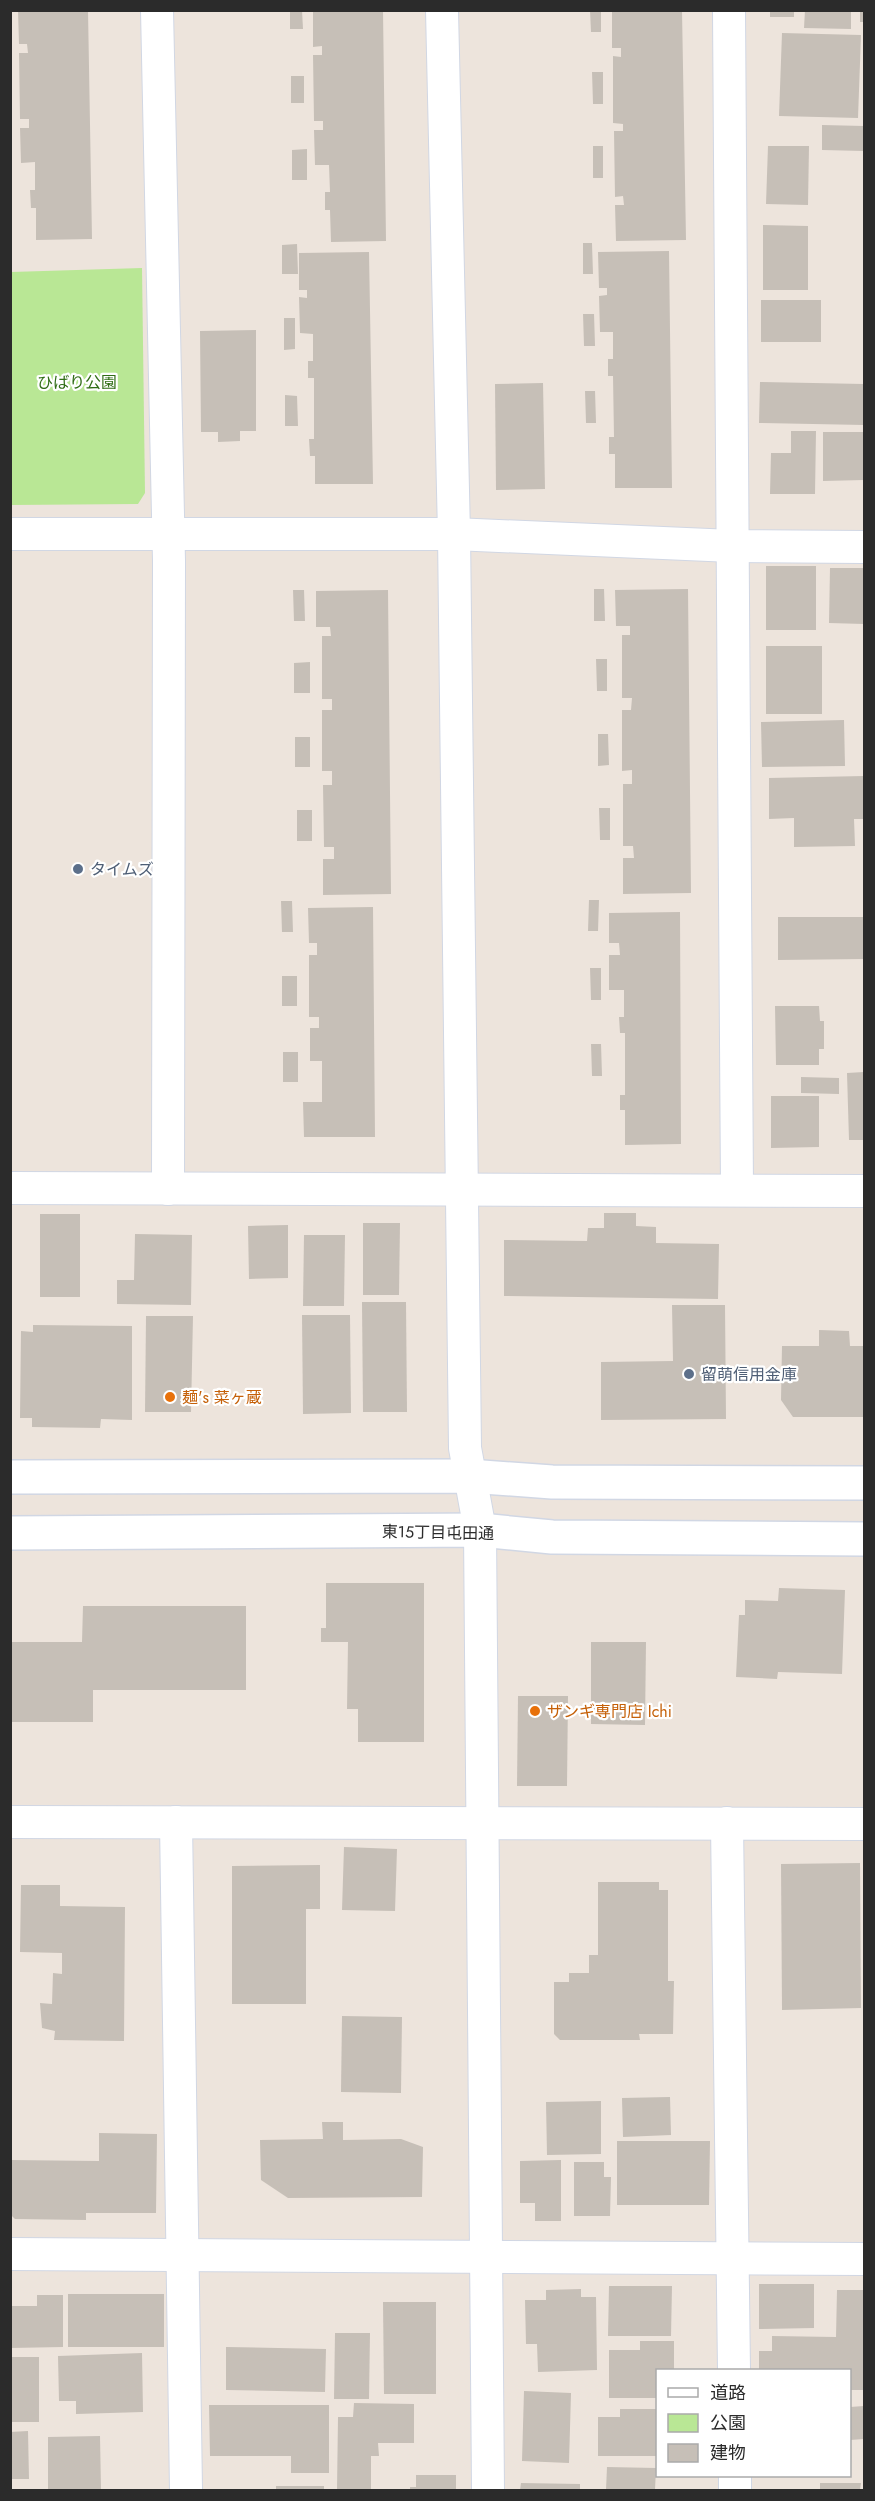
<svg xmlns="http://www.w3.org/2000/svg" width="875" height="2501" viewBox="0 0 875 2501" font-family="Jost,'Noto Sans JP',sans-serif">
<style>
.green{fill:#b9e795}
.building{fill:#c6bfb7}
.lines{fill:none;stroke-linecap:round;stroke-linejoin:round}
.street-casing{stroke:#d1d7e4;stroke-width:34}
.secondary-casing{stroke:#d1d7e4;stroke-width:36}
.street{stroke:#fff;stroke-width:32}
.secondary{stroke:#fff;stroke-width:33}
.service-dot{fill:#5c6f8a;stroke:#fff;stroke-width:2}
.food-dot{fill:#e8710a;stroke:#fff;stroke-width:2}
.labels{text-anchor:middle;stroke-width:4.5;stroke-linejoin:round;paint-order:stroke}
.park-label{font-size:16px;fill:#306d16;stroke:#fff}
.service-label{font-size:16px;fill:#4e5e75;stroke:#fff;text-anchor:start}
.food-label{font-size:16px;fill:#c56008;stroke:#fff;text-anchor:start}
.street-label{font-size:16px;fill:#2b2b2b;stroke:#fff}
</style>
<rect width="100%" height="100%" fill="#ede4dc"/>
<path class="green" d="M142,268L145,493L138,504L11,505V272Z"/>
<g class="building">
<path d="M18,10H88L92,239L36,240V208H31L30,190H35V162L21,163L20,128H29V119H20L19,53H28L27,44H19Z"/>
<path d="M290,10H302L303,29H290Z"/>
<path d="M313,10H383L386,241L331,242L330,210H325V192H330L329,165H315L314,130H323V121H314L313,55H322V46L313,47Z"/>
<path d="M590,10H601V32H591Z"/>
<path d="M612,10H682L686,240L616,241L615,205H624L623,196L615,197L614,131H623V124L613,123V56L621,57V48H612Z"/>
<rect x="770" y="10" width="24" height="7"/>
<path d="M805,10H851V29L804,28Z"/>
<rect x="860" y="10" width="4" height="12"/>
<path d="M782,33L861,35L858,118L779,116Z"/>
<path d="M592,72H603V104H593Z"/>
<rect x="291" y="76" width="13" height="27"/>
<path d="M822,125L864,126V151L822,150Z"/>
<rect x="593" y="146" width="10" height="32"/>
<path d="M768,146H809L808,205L766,204Z"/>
<path d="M307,149V180H292V150Z"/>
<path d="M763,225L808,226V290H763Z"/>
<path d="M583,243H592L593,274H583Z"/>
<path d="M297,244L298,274H282V245Z"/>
<path d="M669,251L672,488H615V454H609V437H614L613,376H608V359H613V332H600L599,296L607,295V288H599L598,252Z"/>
<path d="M369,252L373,484H315V456H310L309,439H314V378H308V361H313V334L300,333L299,297L307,298V290H299V253Z"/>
<rect x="761" y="300" width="60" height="42"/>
<path d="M583,314H594L595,346H584Z"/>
<path d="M284,318H295V349L284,350Z"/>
<path d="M256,330V431H240V441L218,442V432H201L200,331Z"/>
<path d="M760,382L864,384V425L759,423Z"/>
<path d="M543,383L545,489L496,490L495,384Z"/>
<path d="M585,391H595L596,423H586Z"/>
<path d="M285,395L297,396L298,426H285Z"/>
<path d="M791,431H816L815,494H770L771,453H791Z"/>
<path d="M823,432H864V480L823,481Z"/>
<rect x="766" y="566" width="50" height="64"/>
<path d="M830,568H864V624L829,623Z"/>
<path d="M594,589H604L605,621H594Z"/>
<path d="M688,589L691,893L623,894V858H634L633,846H623V784H632V770L622,771V710H631L632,698H622V635H630V626H616L615,590Z"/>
<path d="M293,590H304L305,621H294Z"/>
<path d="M388,590L391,894L323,895V859H334V847H324L323,785H332V771H322V710H332V699H322V636H331L330,627H316V591Z"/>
<rect x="766" y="646" width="56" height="68"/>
<path d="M596,659H607V691H597Z"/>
<path d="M310,662V693H294V663Z"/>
<path d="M844,720L845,766L762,767L761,722Z"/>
<path d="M598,734H608L609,765L598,766Z"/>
<rect x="295" y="737" width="15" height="30"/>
<path d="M864,776V819H854L855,846L794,847V818L769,819V778Z"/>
<path d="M599,808H610V840H600Z"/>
<rect x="297" y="810" width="15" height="31"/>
<path d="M589,900H599L598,931H588Z"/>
<path d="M281,901H292L293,932H282Z"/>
<path d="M373,907L375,1137H304L303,1102H322V1061H310V1028H319V1017H309V955H317V943H309L308,908Z"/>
<path d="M680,912L681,1144L625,1145V1110H620V1095H625V1033H620L619,1017H624V990H609V955H620L619,943H609V913Z"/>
<path d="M778,917H864V959L778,960Z"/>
<path d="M590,968H601V1000H591Z"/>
<rect x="282" y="976" width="15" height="30"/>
<path d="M775,1006H819L820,1021H824V1049H819V1065H776Z"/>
<path d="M591,1044H601L602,1076H592Z"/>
<rect x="283" y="1052" width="15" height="30"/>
<path d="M864,1072V1140H849L847,1073Z"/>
<path d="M801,1077L839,1078V1094L801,1093Z"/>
<path d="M771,1096H819V1147L771,1148Z"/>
<path d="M604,1213H636V1226L656,1227V1243L719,1244L718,1299L504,1296V1240L587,1241L588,1228H604Z"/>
<rect x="40" y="1214" width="40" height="83"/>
<path d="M363,1223H400L399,1295H363Z"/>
<path d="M288,1225V1278L249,1279L248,1226Z"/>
<path d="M135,1234L192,1235L191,1305L117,1304V1280H134Z"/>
<path d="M304,1235H345L344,1306H303Z"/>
<path d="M362,1302H406L407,1412H363Z"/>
<path d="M672,1305H725L726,1419L601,1420V1362L673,1361Z"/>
<path d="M302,1315H350L351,1413L303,1414Z"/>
<path d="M146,1316H193L191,1412H145Z"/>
<path d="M33,1325L132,1326V1420L101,1419L100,1428L32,1427V1418H20L21,1331L33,1332Z"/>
<path d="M819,1330L849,1331L850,1346H864V1417H793L781,1400L782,1346H819Z"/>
<path d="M326,1583H424V1742H358V1709H347L348,1642H321V1628H326Z"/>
<path d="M779,1588L845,1590L842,1674L778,1672L777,1679L736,1677L739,1615H745V1600L778,1601Z"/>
<path d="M83,1606H246V1690H93V1722H10V1642H82Z"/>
<path d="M591,1642H646L645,1725L591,1724Z"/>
<path d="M518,1696H568L567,1786H517Z"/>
<path d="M344,1847L397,1849L395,1911L342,1910Z"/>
<path d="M860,1863L861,2008L782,2010L781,1864Z"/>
<path d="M320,1865V1909H306V2004H232V1866Z"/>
<path d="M598,1882H659V1890H668V1981H674L673,2034H639L640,2040H560L554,2034V1982H569V1973H589V1955H598Z"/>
<path d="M21,1885H60V1906L125,1907L124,2041L54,2040L55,2031L42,2028L40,2003L52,2004L53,1973L62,1974V1953L20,1952Z"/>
<path d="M342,2016L402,2017L401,2093L341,2092Z"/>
<path d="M670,2097L671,2135L623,2137L622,2098Z"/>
<path d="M601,2101V2154L547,2155L546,2102Z"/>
<path d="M322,2122H343V2140L401,2139L423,2147L422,2197L288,2198L261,2180L260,2140L323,2139Z"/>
<path d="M99,2133L157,2134L156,2213H86V2220L15,2219L10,2214V2160L99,2161Z"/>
<path d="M617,2141H710L709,2205H617Z"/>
<path d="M561,2160V2221H535V2203H520V2161Z"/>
<path d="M574,2162H604V2177H611L610,2216H574Z"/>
<path d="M759,2284H814V2328L759,2329Z"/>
<path d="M609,2286H672L671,2336H608Z"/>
<path d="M581,2289V2297H596L597,2370L538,2372L537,2344H526L525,2300H546V2290Z"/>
<path d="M837,2290H864V2390H850V2370H759V2351H772V2336L836,2337Z"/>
<rect x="68" y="2294" width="96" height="53"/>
<path d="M37,2295H63V2347L10,2348V2306H37Z"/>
<path d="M383,2302H436V2394H384Z"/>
<path d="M335,2333H370L369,2399H334Z"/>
<path d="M640,2341H674V2370H658V2398H609V2350H640Z"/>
<path d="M226,2347L326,2349L325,2392L226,2390Z"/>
<path d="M142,2353L143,2412L76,2414V2401H59L58,2356Z"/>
<rect x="10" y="2357" width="29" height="65"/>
<path d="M524,2391L571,2393L569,2463L522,2461Z"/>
<path d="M354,2403L414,2404V2443H378L379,2456H371V2490H337L338,2417H353Z"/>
<path d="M209,2405H329V2473H291V2456H210Z"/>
<path d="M864,2406V2439L850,2440V2407Z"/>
<path d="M620,2409H658L657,2456H598V2417H620Z"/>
<path d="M28,2431L29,2479H10V2432Z"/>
<path d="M100,2436L101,2490H48V2437Z"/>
<path d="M607,2467L656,2468L655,2490H606Z"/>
<path d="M416,2475H456V2490H410V2487H416Z"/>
<path d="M521,2483L580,2484V2490H520Z"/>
<path d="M820,2483H861L860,2490H820Z"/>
<rect x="276" y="2486" width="48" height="4"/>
</g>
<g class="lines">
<defs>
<g id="street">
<path d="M157,10L169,561L168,1189"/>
<path d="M442,10L454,534L465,1448L480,1530L488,2490"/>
<path d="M729,10L737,1189"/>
<path d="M10,534H454L732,546L864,547"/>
<path d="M10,1188L864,1191"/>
<path d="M10,1822L864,1824"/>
<path d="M176,1822L186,2490"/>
<path d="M727,1823L734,2370"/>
<path d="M10,2254L864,2259"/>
<path d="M735,2476V2490"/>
</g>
<g id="secondary">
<path d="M10,1477L469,1476L552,1482L864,1483"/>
<path d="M10,1533L480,1530L552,1537L864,1539"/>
</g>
</defs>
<use href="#street" class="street-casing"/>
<use href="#secondary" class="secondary-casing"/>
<use href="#street" class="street"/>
<use href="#secondary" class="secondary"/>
</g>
<g class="service-dot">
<circle cx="78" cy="869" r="6"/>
<circle cx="689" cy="1374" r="6"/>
</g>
<g class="food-dot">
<circle cx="170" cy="1397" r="6"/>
<circle cx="535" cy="1711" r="6"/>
</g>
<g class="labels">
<g class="park-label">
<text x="77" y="388">ひばり公園</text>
</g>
<g class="service-label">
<text x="90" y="875">タイムズ</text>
<text x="701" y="1380">留萌信用金庫</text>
</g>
<g class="food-label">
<text x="182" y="1403">麺's 菜ヶ蔵</text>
<text x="547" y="1717">ザンギ専門店 Ichi</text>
</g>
<g class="street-label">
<text transform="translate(438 1532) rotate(1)" y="6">東15丁目屯田通</text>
</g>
</g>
<rect width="875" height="2501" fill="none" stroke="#2b2b2b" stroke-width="24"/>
<rect x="656" y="2369" width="195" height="108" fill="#ffffff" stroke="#aaaaaa" stroke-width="1.5"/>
<rect x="668" y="2388" width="30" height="9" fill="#ffffff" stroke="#aaaaaa" stroke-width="1.5"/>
<text x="710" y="2399" font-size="18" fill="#2b2b2b">道路</text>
<rect x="668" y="2414" width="30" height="18" fill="#b9e795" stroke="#aaaaaa" stroke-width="1.5"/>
<text x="710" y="2429" font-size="18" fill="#2b2b2b">公園</text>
<rect x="668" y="2444" width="30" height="18" fill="#c6bfb7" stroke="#aaaaaa" stroke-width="1.5"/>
<text x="710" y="2459" font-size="18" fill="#2b2b2b">建物</text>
</svg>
